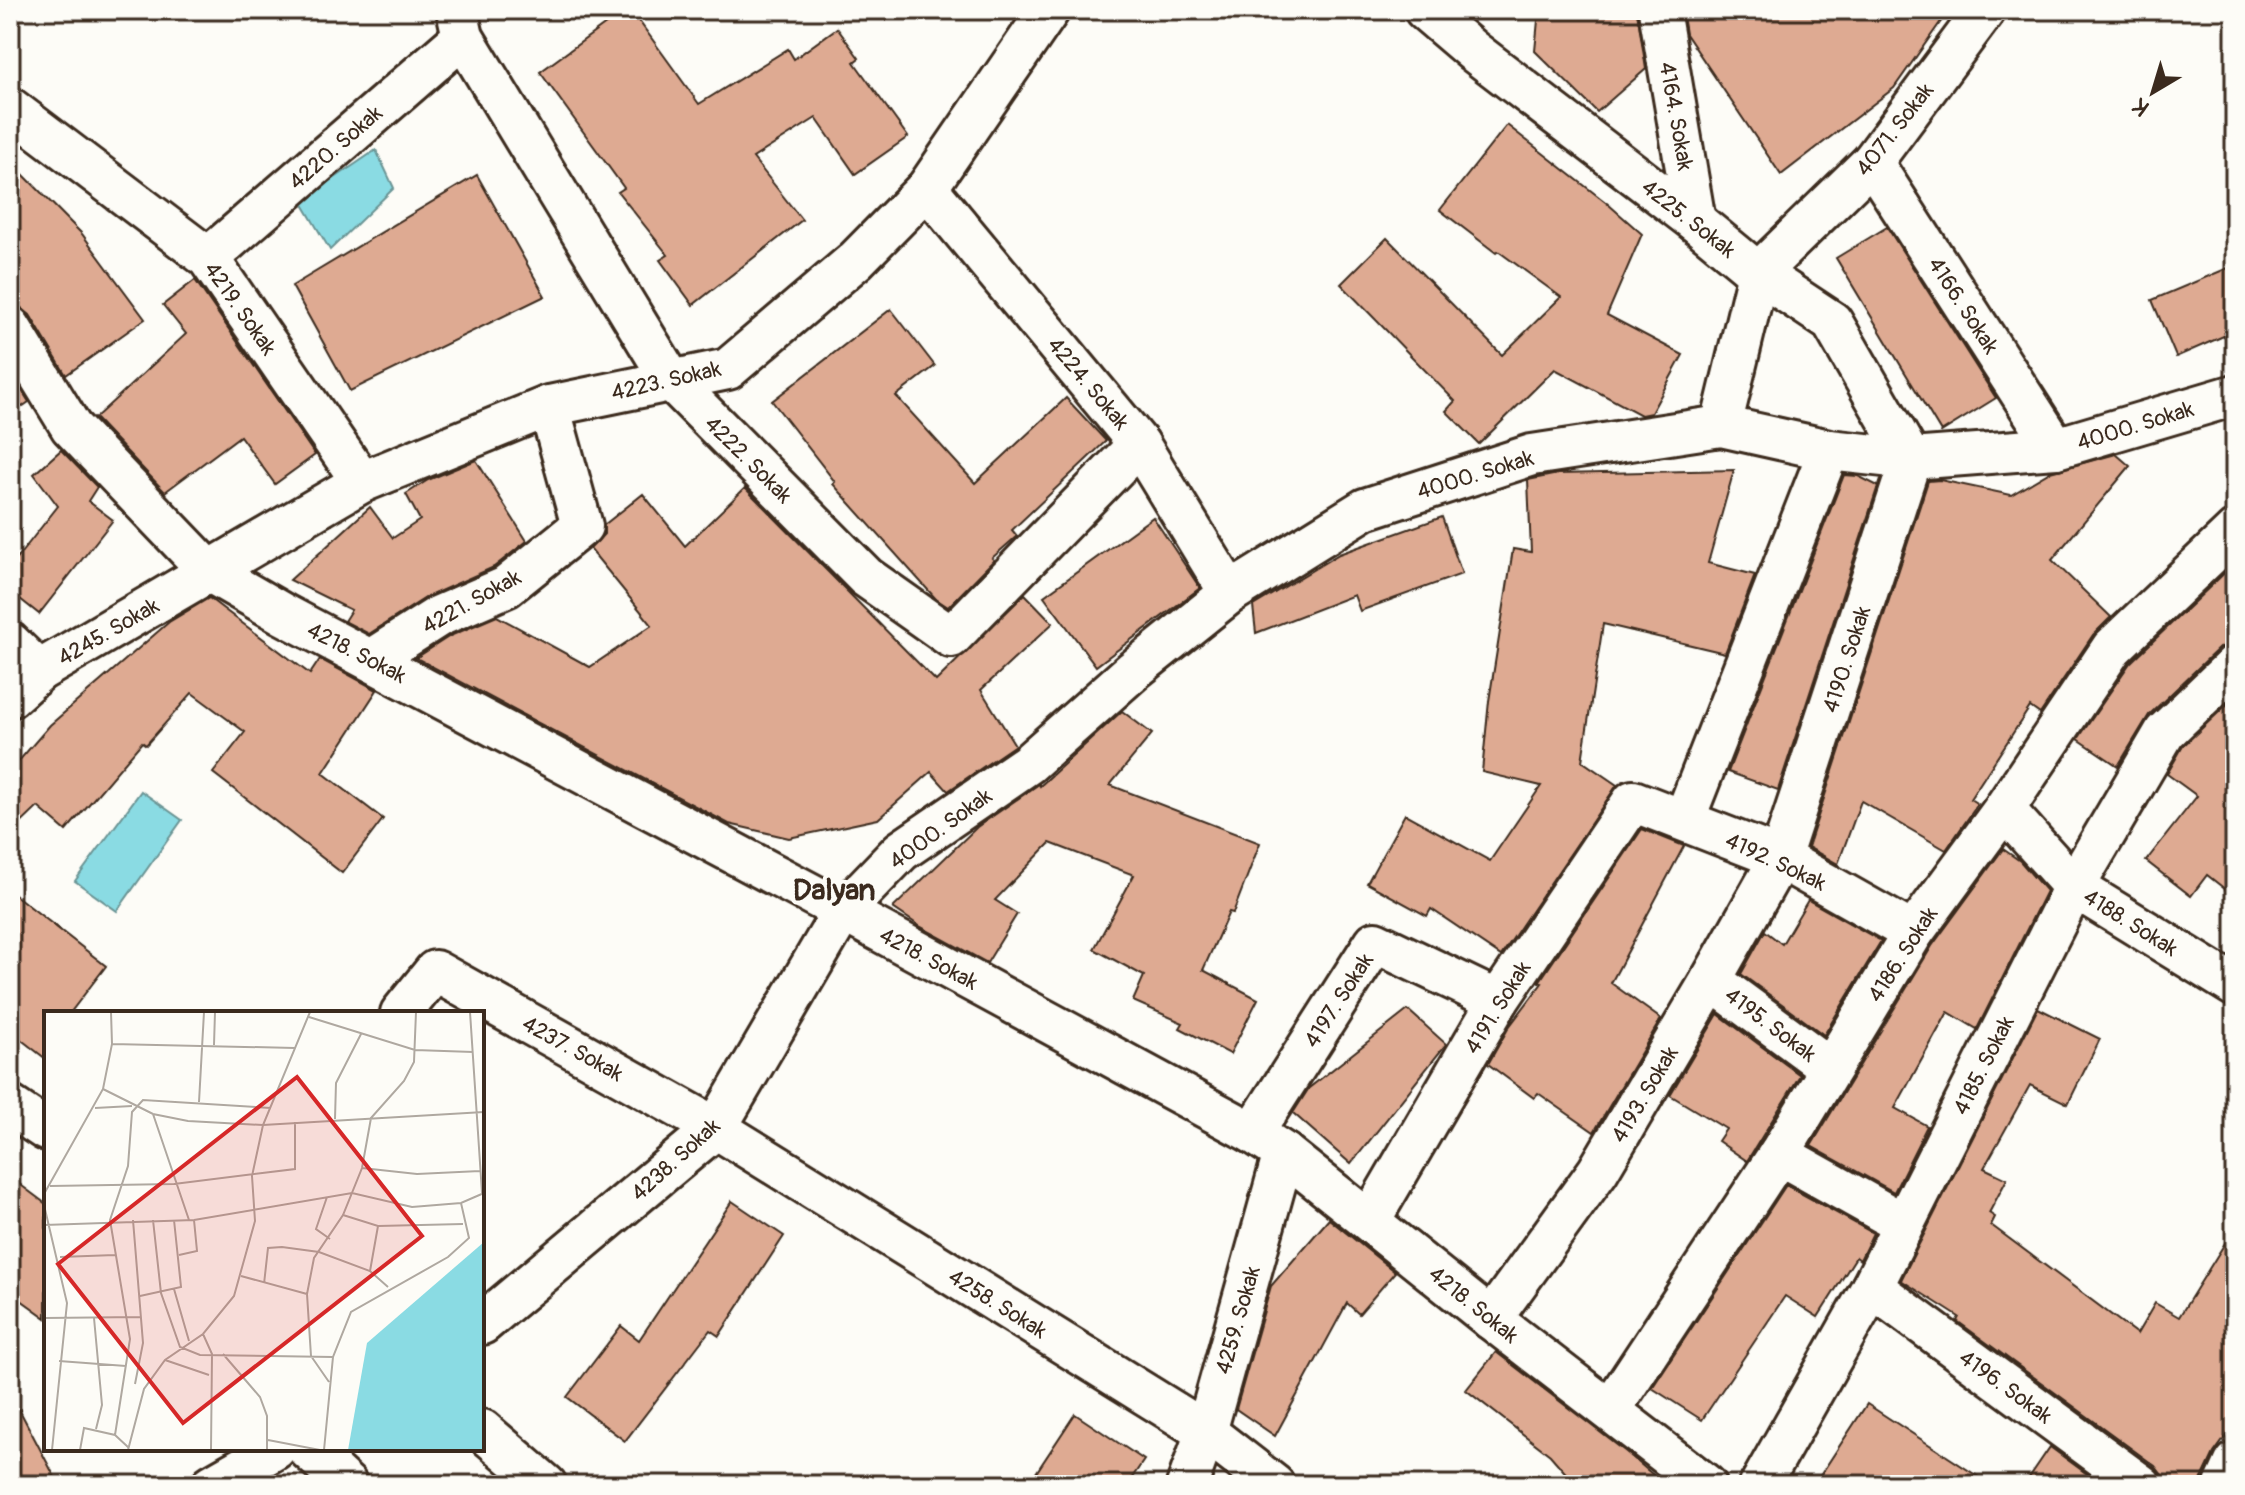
<svg xmlns="http://www.w3.org/2000/svg" width="2245" height="1495" viewBox="0 0 2245 1495" font-family="Pangolin,sans-serif">
<style>
.water{fill:#8adbe3;stroke:#6a9494;stroke-width:2}
.building{fill:#deaa92;stroke:#3b2a1e;stroke-width:2}
.lines{fill:none;stroke-linecap:round;stroke-linejoin:round}
.street-casing{stroke:#3b2a1e;stroke-width:46}
.street{stroke:#fdfcf7;stroke-width:40}
.labels{text-anchor:middle;stroke-width:8;stroke-linejoin:round;paint-order:stroke}
.street-label{font-size:22px;fill:#3b2a1e;stroke:#fdfcf7}
.district-label{font-size:30px;font-weight:bold;fill:#3b2a1e;stroke:#fdfcf7}
.inset-road{fill:none;stroke:#afa8a0;stroke-width:2}
.view{fill:#d62828;fill-opacity:0.15;stroke:#d62828;stroke-width:4}
.inset-edge{fill:none;stroke:#3b2a1e;stroke-width:4}
</style>
<rect width="100%" height="100%" fill="#fdfcf7"/>
<filter id="ink" filterUnits="userSpaceOnUse"><feTurbulence type="fractalNoise" baseFrequency=".0125" numOctaves="2"/><feDisplacementMap in="SourceGraphic" scale="16" xChannelSelector="R" yChannelSelector="G"/><feConvolveMatrix kernelMatrix="1 2 1 2 8 2 1 2 1" color-interpolation-filters="sRGB"/></filter>
<g filter="url(#ink)">
<g class="water">
<path d="M376,150L394,188L330,250L301,201Z"/>
<path d="M141,791L182,820L117,911L75,881Z"/>
</g>
<g class="building">
<path d="M625,10H631L699,104L788,49L794,59L837,28L859,58L854,62L908,137L855,174L816,118L753,158L802,220L693,305L660,260L668,255L618,192L624,188L540,72Z"/>
<path d="M1539,10H1637L1646,69L1597,112L1535,51Z"/>
<path d="M1682,10H1949L1894,88L1781,175L1686,34Z"/>
<path d="M1507,125L1608,204L1642,234L1607,315L1683,355L1651,413L1641,415L1555,369L1479,444L1446,411L1455,401L1341,284L1387,238L1502,355L1561,297L1498,251L1496,253L1440,210Z"/>
<path d="M10,161L82,234L145,319L66,375L30,315L20,307L10,304Z"/>
<path d="M477,175L545,296L350,391L292,286Z"/>
<path d="M1887,227L1996,398L1941,432L1836,258Z"/>
<path d="M2235,265V331L2176,357L2152,300Z"/>
<path d="M195,280L315,455L275,484L240,436L165,492L95,418L186,334L163,305Z"/>
<path d="M891,309L935,366L896,396L975,483L1066,398L1106,441L1012,530L1017,536L992,558L994,560L948,607L936,599L833,484L835,482L772,401Z"/>
<path d="M10,371L29,402L10,415Z"/>
<path d="M61,450L97,487L88,501L113,520L39,614L10,591V567L58,506L34,474Z"/>
<path d="M2116,454L2130,466L2052,560L2111,617L2093,635L2040,714L2030,707L1970,799L1978,804L1946,850L1861,801L1838,864L1808,847L1928,481L1940,480L2011,495L2050,472Z"/>
<path d="M476,460L527,541L494,567L427,597L369,634L344,621L351,610L290,580L370,507L393,538L420,520L406,494L428,480Z"/>
<path d="M1734,470L1708,563L1755,575L1725,653L1603,624L1582,761L1617,785L1501,956L1431,909L1427,916L1367,883L1405,814L1490,861L1541,786L1482,772L1489,701L1513,549L1531,552L1528,480L1558,474Z"/>
<path d="M1844,475L1858,476L1878,486L1778,790L1728,772Z"/>
<path d="M745,488L936,681L1025,594L1053,623L981,690L1015,745L948,791L931,772L878,819L789,838L729,824L416,658L450,636L497,616L590,667L652,625L590,549L604,534V525L643,494L685,546Z"/>
<path d="M1153,517L1200,588L1096,666L1044,596Z"/>
<path d="M1442,517L1462,574L1360,611L1354,595L1256,633L1253,606L1339,554Z"/>
<path d="M2235,563V643L2219,648L2149,715L2118,766L2078,739L2130,663Z"/>
<path d="M209,598L310,674L320,659L377,690L323,773L383,819L342,873L213,773L245,732L192,693L146,745L142,742L66,831L38,807L10,834V771L50,725L169,622Z"/>
<path d="M2235,697V897L2207,875L2191,896L2146,861L2197,796L2167,774L2183,746Z"/>
<path d="M1122,711L1152,734L1110,785L1260,843L1233,913L1229,912L1203,970L1258,999L1230,1054L1180,1028L1183,1023L1133,1001L1144,976L1094,949L1134,875L1050,843L995,900L1017,914L987,963L921,927L893,908L977,827L1039,784L1040,786Z"/>
<path d="M1642,829L1684,846L1611,983L1661,1019L1594,1132L1538,1093L1534,1098L1488,1064L1509,1027L1542,983L1539,982Z"/>
<path d="M2003,849L2020,861L2046,891L1977,1029L1948,1012L1895,1108L1927,1126L1894,1192L1811,1146L1932,946Z"/>
<path d="M10,891L106,966L70,1013H46V1059L10,1031Z"/>
<path d="M1808,900L1881,941L1824,1035L1741,974L1765,931L1782,944Z"/>
<path d="M2038,1008L2100,1039L2068,1104L2030,1085L1984,1168L2007,1179L1989,1213L1995,1217L1991,1225L2137,1334L2155,1303L2179,1317L2235,1227V1424L2214,1453L2199,1485H2164L2162,1475L2155,1466L1957,1321L1959,1317L1901,1280Z"/>
<path d="M1408,1010L1446,1044L1351,1164L1293,1113L1309,1088Z"/>
<path d="M1718,1014L1800,1075L1747,1161L1718,1141L1726,1129L1670,1095Z"/>
<path d="M10,1177L46,1204V1318L10,1292Z"/>
<path d="M1786,1185L1873,1233L1860,1260L1856,1257L1818,1317L1785,1296L1702,1420L1652,1388Z"/>
<path d="M732,1201L784,1236L719,1336L710,1330L625,1441L567,1397L621,1326L639,1340Z"/>
<path d="M1329,1219L1395,1272L1359,1314L1347,1303L1275,1436L1236,1409L1271,1286Z"/>
<path d="M1496,1352L1626,1452L1665,1485H1576L1550,1455L1466,1390Z"/>
<path d="M10,1392L59,1485H10Z"/>
<path d="M1867,1404L1991,1485H1814Z"/>
<path d="M1075,1414L1144,1460L1127,1485H1028Z"/>
<path d="M2050,1447L2102,1485H2024Z"/>
</g>
<g class="lines">
<defs>
<g id="street">
<path d="M457,10L463,37L671,380L866,577L951,637L1139,444"/>
<path d="M1425,10L1473,51L1695,221L1758,273L1832,322L1911,459L1780,858L1711,980L1598,1171L1491,1319"/>
<path d="M1659,10L1695,221"/>
<path d="M10,108L208,258L362,482"/>
<path d="M1872,162L2056,448"/>
<path d="M927,188L1139,444L1230,593"/>
<path d="M208,258L463,37"/>
<path d="M10,327L71,427L210,572L283,614L843,911L1253,1133L1284,1153L1491,1319L1706,1485"/>
<path d="M1721,426L1758,273L1872,162L1985,10"/>
<path d="M10,643L39,671"/>
<path d="M372,659L439,616L506,587L582,526L549,406"/>
<path d="M10,697L39,671L362,482L549,406L728,369L856,260L927,188L1049,10"/>
<path d="M2004,809L2074,887L2235,986"/>
<path d="M1684,820L1829,450"/>
<path d="M1711,980L1830,1068"/>
<path d="M401,1013L435,971L716,1128L1206,1432L1274,1485"/>
<path d="M10,1106L46,1130"/>
<path d="M1253,1133L1375,942L1498,1001"/>
<path d="M1779,1154L1902,1223"/>
<path d="M1370,1220L1498,1001L1633,801L1780,858L1913,933"/>
<path d="M1872,1287L2141,1485"/>
<path d="M482,1324L716,1128L843,911L901,851L1028,764L1134,670L1230,593L1365,509L1532,455L1721,426L1829,450L1911,459L2056,448L2235,395"/>
<path d="M1610,1410L1779,1154L1913,933L2004,809L2112,648L2235,531"/>
<path d="M482,1430L546,1485"/>
<path d="M308,1449L347,1485"/>
<path d="M212,1485L275,1449"/>
<path d="M1187,1485L1206,1432L1284,1153"/>
<path d="M1760,1485L1872,1287L2074,887L2165,732L2235,665"/>
<path d="M2225,1485L2235,1463"/>
</g>
</defs>
<use href="#street" class="street-casing"/>
<use href="#street" class="street"/>
</g>
</g>
<g class="labels">
<g class="street-label">
<text transform="translate(1677 116) rotate(80)" y="8">4164. Sokak</text>
<text transform="translate(1894 129) rotate(-52)" y="8">4071. Sokak</text>
<text transform="translate(335 147) rotate(-41)" y="8">4220. Sokak</text>
<text transform="translate(1689 218) rotate(38)" y="8">4225. Sokak</text>
<text transform="translate(1964 305) rotate(57)" y="8">4166. Sokak</text>
<text transform="translate(241 308) rotate(55)" y="8">4219. Sokak</text>
<text transform="translate(666 380) rotate(-13)" y="8">4223. Sokak</text>
<text transform="translate(1089 383) rotate(50)" y="8">4224. Sokak</text>
<text transform="translate(2135 425) rotate(-17)" y="8">4000. Sokak</text>
<text transform="translate(749 459) rotate(45)" y="8">4222. Sokak</text>
<text transform="translate(1475 474) rotate(-17)" y="8">4000. Sokak</text>
<text transform="translate(471 601) rotate(-29)" y="8">4221. Sokak</text>
<text transform="translate(108 631) rotate(-30)" y="8">4245. Sokak</text>
<text transform="translate(357 652) rotate(27)" y="8">4218. Sokak</text>
<text transform="translate(1846 659) rotate(-72)" y="8">4190. Sokak</text>
<text transform="translate(940 828) rotate(-36)" y="8">4000. Sokak</text>
<text transform="translate(1776 861) rotate(25)" y="8">4192. Sokak</text>
<text transform="translate(2131 922) rotate(32)" y="8">4188. Sokak</text>
<text transform="translate(1902 954) rotate(-57)" y="8">4186. Sokak</text>
<text transform="translate(929 958) rotate(28)" y="8">4218. Sokak</text>
<text transform="translate(1338 1000) rotate(-57)" y="8">4197. Sokak</text>
<text transform="translate(1497 1007) rotate(-58)" y="8">4191. Sokak</text>
<text transform="translate(1771 1024) rotate(37)" y="8">4195. Sokak</text>
<text transform="translate(573 1048) rotate(29)" y="8">4237. Sokak</text>
<text transform="translate(1983 1065) rotate(-63)" y="8">4185. Sokak</text>
<text transform="translate(1644 1094) rotate(-59)" y="8">4193. Sokak</text>
<text transform="translate(675 1159) rotate(-42)" y="8">4238. Sokak</text>
<text transform="translate(998 1303) rotate(32)" y="8">4258. Sokak</text>
<text transform="translate(1474 1304) rotate(39)" y="8">4218. Sokak</text>
<text transform="translate(1237 1320) rotate(-74)" y="8">4259. Sokak</text>
<text transform="translate(2006 1386) rotate(36)" y="8">4196. Sokak</text>
</g>
<g class="district-label">
<text x="834" y="900">Dalyan</text>
</g>
</g>
<g transform="translate(44 1011)">
<rect width="440" height="440" fill="#fdfcf7"/>
<path d="M440,231V439H304L323,332Z" fill="#8adbe3"/>
<path class="inset-road" d="M426,1L438,182M265,6L371,39L429,41M68,33L251,37M170,34L171,1M59,78L109,103L144,110L219,114L440,101M155,91L160,1M51,97L88,95M109,103L145,209M291,108L292,72L317,23M318,157L373,163L436,160M6,175L130,173L251,158V111M0,183L59,78L68,33L67,1M283,186L272,218L286,228M0,194L23,292L8,439M299,204L334,215L419,213M89,209L99,332L91,373M109,209L117,282L136,336L156,344L289,346M0,214L150,209L308,182L368,196L417,192L440,182M135,244L153,240L150,209M16,246L71,244M326,260L334,215M197,265L263,283M220,273L224,237L238,236L275,241L326,260L344,276M130,278L145,330M96,285L137,276L130,209M0,307L97,306M50,307L58,394L52,418M159,323L168,343L167,439M179,343L216,386L223,405V439M121,349L165,364M15,350L82,355M285,371L267,345L263,283L270,247L299,204L318,157L327,107L360,70L370,51L372,1M71,424L86,328L66,209L84,155L88,101L99,89L227,97M224,429L276,439M36,439L40,417L71,424L85,437M84,439L100,378L121,349L159,323L190,285L211,210L208,165L219,114L266,1M280,439L289,346L307,301L404,246L425,227L417,192"/>
<path class="view" d="M253,66L378,225L139,412L14,253Z"/>
<rect width="440" height="440" class="inset-edge"/>
</g>
<rect width="2245" height="1495" fill="none" stroke="#fdfcf7" stroke-width="40"/>
<rect x="20" y="20" width="2205" height="1455" fill="none" stroke="#3b2a1e" stroke-width="3" filter="url(#ink)"/>
<g transform="translate(2153 92) rotate(218)" stroke="#fdfcf7" stroke-width="6" paint-order="stroke">
<path d="M0-6L14 30L0 20L-14 30Z" fill="#3b2a1e"/>
<text y="-12" font-size="22" font-weight="bold" text-anchor="middle" fill="#3b2a1e">K</text>
</g>
</svg>
